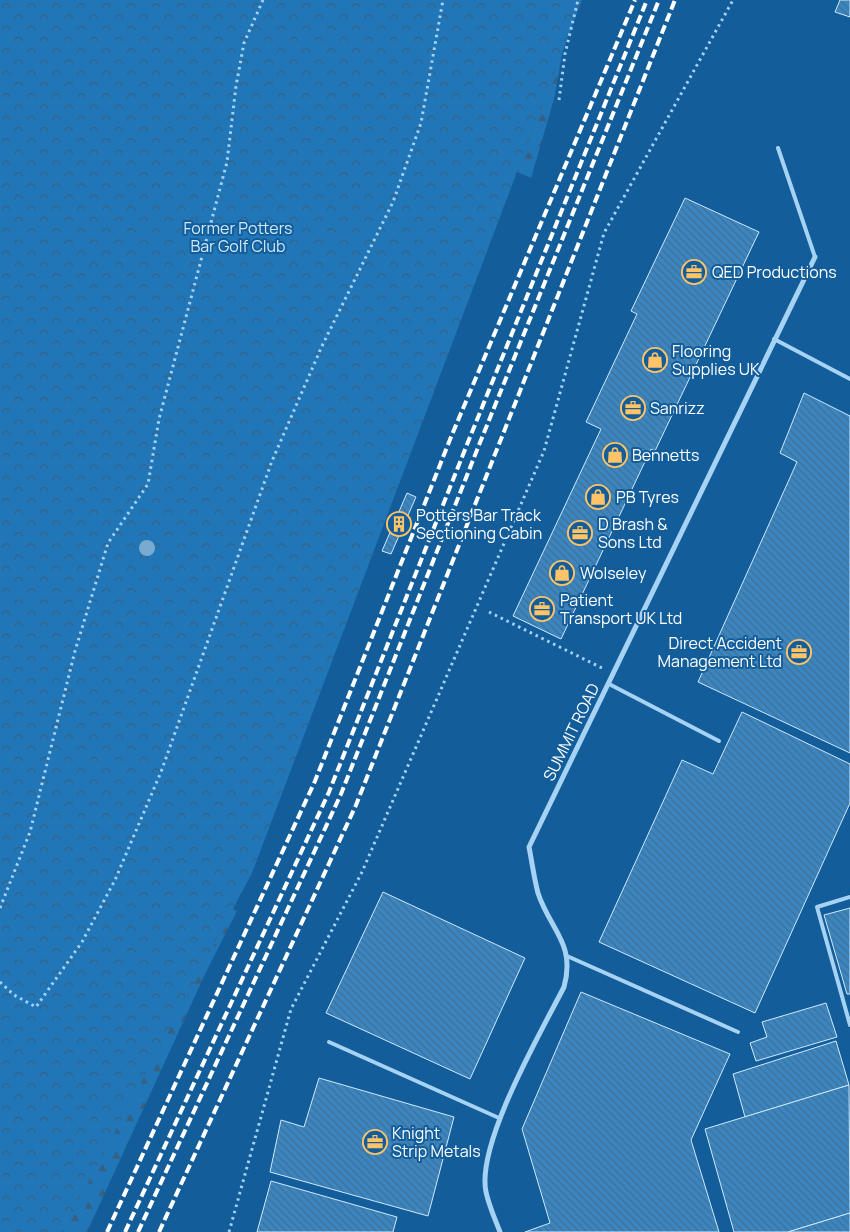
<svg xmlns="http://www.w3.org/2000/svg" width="850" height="1232" viewBox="0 0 850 1232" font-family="Manrope,sans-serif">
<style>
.forest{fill:url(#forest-firs)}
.park{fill:url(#park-crowns)}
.building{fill:url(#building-back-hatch);stroke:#cee9fd}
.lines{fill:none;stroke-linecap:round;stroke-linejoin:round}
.path{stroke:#a6d2f4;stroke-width:3;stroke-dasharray:2.5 4;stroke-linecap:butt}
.lane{stroke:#a6d2f4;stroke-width:4}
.street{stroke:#a6d2f4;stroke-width:5}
.rail{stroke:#fff;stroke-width:4;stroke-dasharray:9 4;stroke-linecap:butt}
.tree{fill:#79aad0}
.labels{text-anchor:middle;stroke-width:4;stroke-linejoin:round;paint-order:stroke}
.park-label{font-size:16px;fill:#cee9fd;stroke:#125d9a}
.poi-label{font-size:16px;fill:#fff;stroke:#125d9a;text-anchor:start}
.street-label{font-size:16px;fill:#fff;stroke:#125d9a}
</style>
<defs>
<pattern id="forest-firs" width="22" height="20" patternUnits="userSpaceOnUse" patternTransform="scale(1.25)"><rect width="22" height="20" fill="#2176b8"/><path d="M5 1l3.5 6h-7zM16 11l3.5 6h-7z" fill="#366182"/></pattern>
<pattern id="park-crowns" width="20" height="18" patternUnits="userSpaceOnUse" patternTransform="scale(1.25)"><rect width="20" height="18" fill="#2176b8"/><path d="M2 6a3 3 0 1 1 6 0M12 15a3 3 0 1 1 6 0" fill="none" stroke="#366182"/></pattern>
<pattern id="building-back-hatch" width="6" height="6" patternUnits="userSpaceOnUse" patternTransform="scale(1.25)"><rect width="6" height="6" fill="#3b86c1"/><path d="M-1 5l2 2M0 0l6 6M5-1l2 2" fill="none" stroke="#426f92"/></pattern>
</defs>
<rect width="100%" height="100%" fill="#125d9a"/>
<g class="forest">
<path d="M572,0L554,99L531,178L511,169Z"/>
<path d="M215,901L237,911L206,972L87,1232H0Z"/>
</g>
<path class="park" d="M0,0H582L252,873L62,1232H0Z"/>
<g class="building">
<path d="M840,0H850V17L835,12Z"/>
<path d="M685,198L759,232L655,451L651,449L561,639L513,616L601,429L586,422L637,314L631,311Z"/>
<path d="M804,393L850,416V753L698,682L797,462L780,453Z"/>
<path d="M407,493L416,497L391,554L382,551Z"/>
<path d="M742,712L850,764V803L755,1013L599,942L682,760L713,774Z"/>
<path d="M383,892L525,958L470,1079L326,1013Z"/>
<path d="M850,908V994H847L824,915Z"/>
<path d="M581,992L730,1054L691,1140L719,1232H525L550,1223L522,1129Z"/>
<path d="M826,1003L837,1037L756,1061L750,1043L767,1037L762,1022Z"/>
<path d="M836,1041L849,1085L745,1117L733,1074Z"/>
<path d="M319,1078L454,1117L428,1216L270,1172L281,1120L304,1127Z"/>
<path d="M849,1085L850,1213L788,1232H734L705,1129Z"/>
<path d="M271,1181L397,1217L393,1232H257Z"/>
<path d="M850,1213V1232H788Z"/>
</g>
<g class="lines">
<g class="path">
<path d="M559,100L565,54L578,0"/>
<path d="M489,612L602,668"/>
<path d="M0,908L30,832L75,651L108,543L148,484L159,419L227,162L236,86L244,43L263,0"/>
<path d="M0,982L14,995L36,1007L82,942L115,880L161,772L272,461L322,346L393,202L421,123L443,0"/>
<path d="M229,1232L291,1009L362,872L544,451L604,233L733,0"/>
</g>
<g class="lane">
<path d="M778,148L815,257"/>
<path d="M774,339L850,379"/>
<path d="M609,684L719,741"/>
<path d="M850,897L817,907L850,1025"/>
<path d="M567,956L738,1032"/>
<path d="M329,1042L499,1118"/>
</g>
<path class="street" d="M500,1232C495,1219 489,1206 486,1192C476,1144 541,1032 564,987C576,943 550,930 538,893C534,878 532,862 529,847L815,257"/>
<g class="rail">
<path d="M107,1232L315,781L451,437L635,0"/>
<path d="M125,1232L329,792L468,442L647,0"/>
<path d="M138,1232L341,794L479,445L659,0"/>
<path d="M159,1232L356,805L675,0"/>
</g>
</g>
<circle class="tree" cx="147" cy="548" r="8"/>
<defs>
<symbol id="office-ring" viewBox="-11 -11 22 22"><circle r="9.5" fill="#125d9a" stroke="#ffc368" stroke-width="1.5"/><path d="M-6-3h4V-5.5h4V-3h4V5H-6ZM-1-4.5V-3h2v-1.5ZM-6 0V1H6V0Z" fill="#ffc368"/></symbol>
<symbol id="shop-ring" viewBox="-11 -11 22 22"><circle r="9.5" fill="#125d9a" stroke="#ffc368" stroke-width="1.5"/><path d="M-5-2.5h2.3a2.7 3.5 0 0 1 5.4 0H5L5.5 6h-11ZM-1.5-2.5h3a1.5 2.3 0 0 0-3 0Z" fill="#ffc368"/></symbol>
<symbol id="building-ring" viewBox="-11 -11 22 22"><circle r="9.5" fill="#125d9a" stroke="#ffc368" stroke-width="1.5"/><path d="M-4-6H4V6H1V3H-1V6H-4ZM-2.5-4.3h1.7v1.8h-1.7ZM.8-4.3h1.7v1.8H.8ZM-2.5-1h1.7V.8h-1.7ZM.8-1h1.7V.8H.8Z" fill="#ffc368"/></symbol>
</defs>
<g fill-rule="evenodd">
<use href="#office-ring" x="680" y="258" width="28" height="28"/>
<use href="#shop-ring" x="641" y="346" width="28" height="28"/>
<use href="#office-ring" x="619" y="394" width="28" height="28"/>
<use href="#shop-ring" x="601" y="441" width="28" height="28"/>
<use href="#shop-ring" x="584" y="483" width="28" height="28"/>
<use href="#building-ring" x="385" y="510" width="28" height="28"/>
<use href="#office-ring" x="566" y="519" width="28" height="28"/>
<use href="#shop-ring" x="548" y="559" width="28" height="28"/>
<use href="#office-ring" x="528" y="595" width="28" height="28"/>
<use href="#office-ring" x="785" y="638" width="28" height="28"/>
<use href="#office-ring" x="361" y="1128" width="28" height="28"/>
</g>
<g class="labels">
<g class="park-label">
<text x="238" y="234">Former Potters<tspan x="238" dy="18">Bar Golf Club</tspan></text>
</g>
<g class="poi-label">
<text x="712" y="278">QED Productions</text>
<text x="672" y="357">Flooring<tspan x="672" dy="18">Supplies UK</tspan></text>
<text x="650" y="414">Sanrizz</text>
<text x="632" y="461">Bennetts</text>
<text x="616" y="503">PB Tyres</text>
<text x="416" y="521">Potters Bar Track<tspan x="416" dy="18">Sectioning Cabin</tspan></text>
<text x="598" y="530">D Brash &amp;<tspan x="598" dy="18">Sons Ltd</tspan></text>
<text x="580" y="579">Wolseley</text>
<text x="560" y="606">Patient<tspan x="560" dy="18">Transport UK Ltd</tspan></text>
<text x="782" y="649" text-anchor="end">Direct Accident<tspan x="782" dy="18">Management Ltd</tspan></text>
<text x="392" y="1139">Knight<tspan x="392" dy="18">Strip Metals</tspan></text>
</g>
<g class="street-label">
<text transform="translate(571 732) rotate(-64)" y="6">SUMMIT ROAD</text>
</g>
</g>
</svg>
